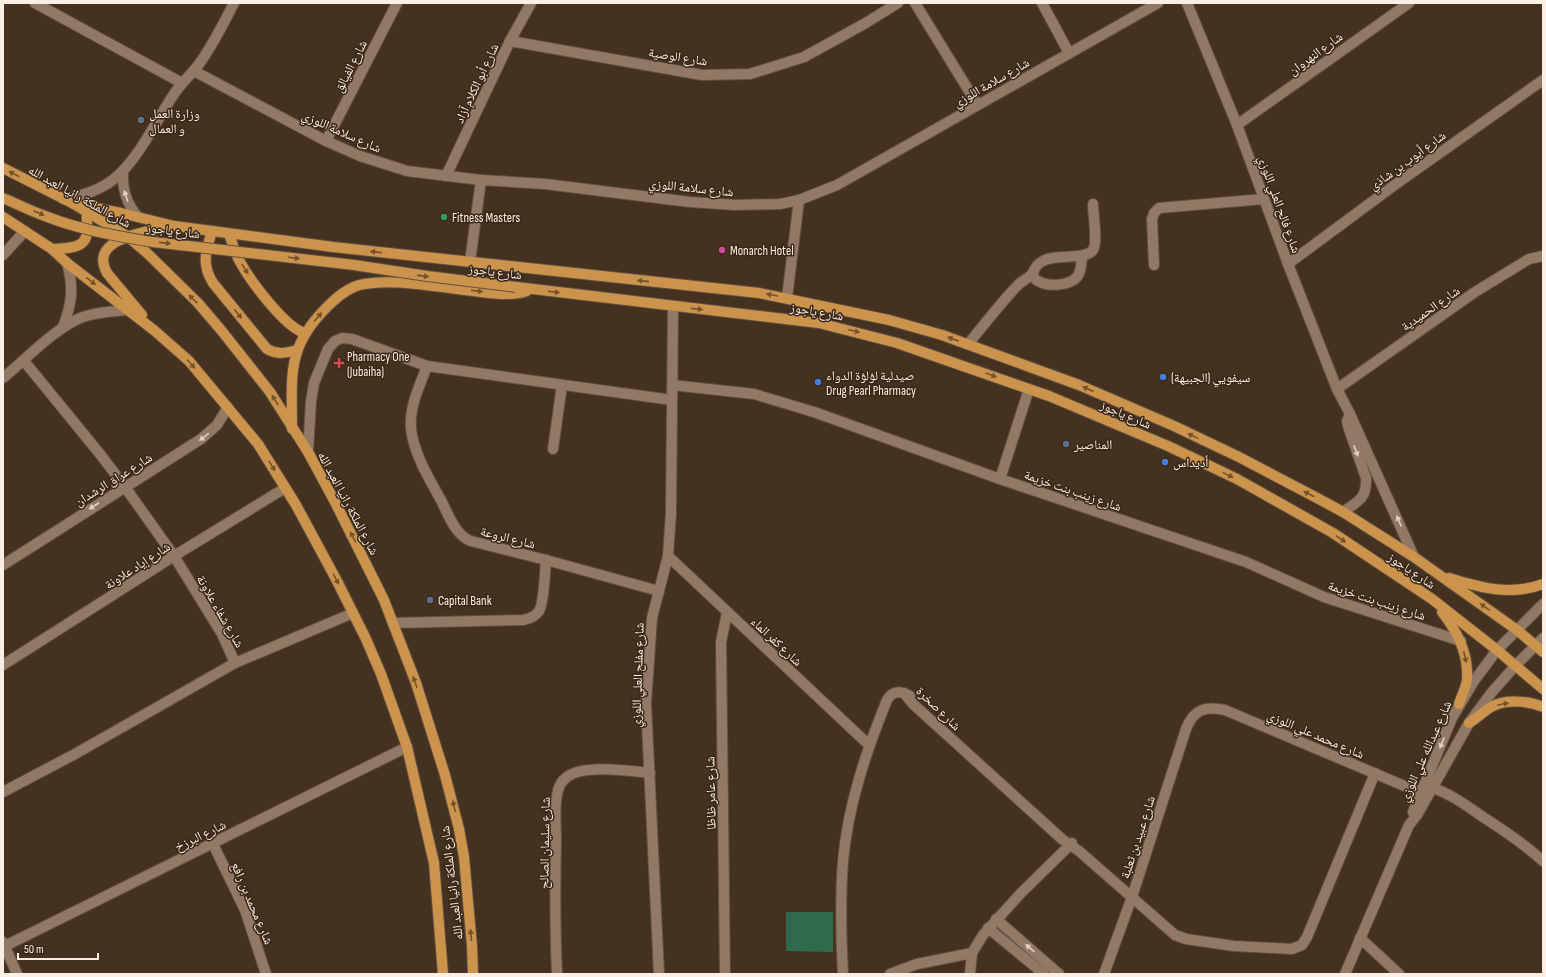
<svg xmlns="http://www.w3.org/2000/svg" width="1546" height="977" viewBox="0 0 1546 977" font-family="'Sofia Sans Condensed','Noto Naskh Arabic',sans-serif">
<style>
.green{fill:#306a4e}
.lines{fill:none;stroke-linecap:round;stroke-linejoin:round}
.minor-casing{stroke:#615040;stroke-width:12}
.tertiary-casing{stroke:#615040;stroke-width:12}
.secondary-casing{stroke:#615040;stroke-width:12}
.primary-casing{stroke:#615040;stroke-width:12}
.minor{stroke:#917966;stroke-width:10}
.tertiary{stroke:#917966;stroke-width:10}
.secondary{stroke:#917966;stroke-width:10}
.primary{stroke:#cb934b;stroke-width:10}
.primary-bridge-casing{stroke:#615040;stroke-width:12;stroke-linecap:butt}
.primary-bridge{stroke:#cb934b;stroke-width:10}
.oneway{fill:#74522b}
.oneway2{fill:#e0d1c4}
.service-dot{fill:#5c6f8a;stroke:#3a2716;stroke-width:1.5}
.leisure-dot{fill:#2e9e5b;stroke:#3a2716;stroke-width:1.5}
.hotel-dot{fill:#d1479c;stroke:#3a2716;stroke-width:1.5}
.health-dot{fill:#e0444e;stroke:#3a2716;stroke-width:1.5}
.shop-dot{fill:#3f7fe0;stroke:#3a2716;stroke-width:1.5}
.labels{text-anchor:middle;stroke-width:3;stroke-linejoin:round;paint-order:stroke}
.street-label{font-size:13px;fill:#fbeee3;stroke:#3a2716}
.poi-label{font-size:13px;fill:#fbeee3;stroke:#3a2716;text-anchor:start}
</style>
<rect width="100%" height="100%" fill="#453120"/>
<path class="green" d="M786,912H833V952L786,951Z"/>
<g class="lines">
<defs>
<g id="minor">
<path d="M35,3L182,83"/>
<path d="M915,3L977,104"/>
<path d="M1042,3L1069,53"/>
<path d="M1187,3L1237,125L1288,264L1337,389L1350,414L1414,557"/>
<path d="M510,41L702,75L750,74L804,57L864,24L898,3"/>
<path d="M194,71L326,141L360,156L407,171L481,180L545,184L690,202L736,205L780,204L799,200L837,185L1158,3"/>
<path d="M1237,125L1409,3"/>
<path d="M326,141L397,3"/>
<path d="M446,176L510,41L531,3"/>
<path d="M3,255L25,231"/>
<path d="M470,262L481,180"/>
<path d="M1288,264L1396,184L1543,80"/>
<path d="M1154,265L1152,219L1154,213L1159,208L1264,199"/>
<path d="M1032,274C1034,277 1035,280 1038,281C1048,287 1069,286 1077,277C1082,271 1081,263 1082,256"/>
<path d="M787,298L799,200"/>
<path d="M968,344C985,324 1001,302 1019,284C1023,280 1029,278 1032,274C1036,268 1034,266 1043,261C1056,253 1085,261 1093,250C1098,242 1093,214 1093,204"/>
<path d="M427,366C420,385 409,407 411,428C413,452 429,479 441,500C446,510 450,521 457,530C461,535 465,539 471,541L546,560L659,591"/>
<path d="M672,385L754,394L814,412L1000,479L1246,562L1324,597L1461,641"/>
<path d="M1337,389L1475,292L1529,259L1543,256"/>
<path d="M553,449L562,385"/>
<path d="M308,452L311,401L314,383L328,349L335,341L342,338L352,339L427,366L672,400"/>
<path d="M1000,479L1029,389"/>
<path d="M1343,512C1358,501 1367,499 1366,478L1348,426L1347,421L1350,414"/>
<path d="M668,556L869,745"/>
<path d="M3,565L201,439L217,425L228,407"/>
<path d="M393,623L523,620C529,619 535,617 539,611C544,604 545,570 546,560"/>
<path d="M235,663L353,613"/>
<path d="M3,665L174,556L285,488"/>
<path d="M904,693L913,704L1063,840L1079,851L1175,935L1186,939L1234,946L1292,949L1302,945L1307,937L1375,773"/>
<path d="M1433,788C1451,794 1467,806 1483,817C1505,831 1524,844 1543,861"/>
<path d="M3,792L75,754L235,663L222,634L174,556L125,487L100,454L24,361"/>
<path d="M213,844L245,910L266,974"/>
<path d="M996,919L1059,974"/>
<path d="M988,928L1044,974"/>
<path d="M1360,938L1399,974"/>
<path d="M3,942L17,974"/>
<path d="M3,947L407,747"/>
<path d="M557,974C555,930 555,885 556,841C556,827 554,808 557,795C558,788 561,781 567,777C584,764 629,771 650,773"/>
<path d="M659,974L646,703L652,618L668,556L671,513L673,306"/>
<path d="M725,974L721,642L727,613"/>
<path d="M843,974C841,936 840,899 843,861C848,805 866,752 887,700C893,690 901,691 910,696"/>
<path d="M890,974L917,964L972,953"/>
<path d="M970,974L972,953L983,935L1021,893L1072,843"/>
<path d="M1104,974L1132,897L1186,729C1194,709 1205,706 1225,710L1421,793"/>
</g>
<g id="tertiary">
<path d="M123,171C122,189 126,203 138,217"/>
<path d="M63,199C82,196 99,191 114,179C138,160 156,121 174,94C181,83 191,75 199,64C213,45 223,24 234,3"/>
<path d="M63,327C72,303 74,288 67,263"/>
<path d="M3,378C25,360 57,326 83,317C98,312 114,311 129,310"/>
<path d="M1413,812L1452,718L1474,681L1497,650"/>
<path d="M1345,974L1409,825L1417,815L1469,723L1492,692L1516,665"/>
</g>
<g id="secondary">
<path d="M1497,650L1543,604"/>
<path d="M1516,665L1543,638"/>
</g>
<g id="primary">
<path d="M3,168L74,204L127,236L147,253L198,303L221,330L270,392L308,452L335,502L384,600L416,683L445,775L459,829L464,857L472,946L473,974"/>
<path d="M74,204L121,213L174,226L333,247L759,293L889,320L942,335L1079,385L1174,426L1239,457L1317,498L1343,512L1414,557L1517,630L1543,652"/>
<path d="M3,217L52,249L67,263L155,331L189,361L258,444L296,505L337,581L366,639L381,674L407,747L434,863L443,974"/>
<path d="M212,231C206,251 201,264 213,283L267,349C277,355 286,353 297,350"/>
<path d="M229,234C232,242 235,252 239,260C249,279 285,328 305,333"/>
<path d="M52,249C65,248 86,250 87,232C88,225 86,219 87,213"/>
<path d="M516,287L819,323L897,343L1049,396L1168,446L1237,479L1333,533L1432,599L1497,650L1543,689"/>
<path d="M142,315L107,273C87,236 152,232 172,226"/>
<path d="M292,429C292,375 286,347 328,306C338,296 350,286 364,284C394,279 427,286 457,289C477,291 508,298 527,291"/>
<path d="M1449,578C1481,588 1511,596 1543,584"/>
<path d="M1442,612C1457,631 1469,654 1467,680C1466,688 1461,697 1459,704"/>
<path d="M1469,723C1477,718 1485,710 1493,706C1507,699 1529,701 1543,707"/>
</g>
</defs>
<use href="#minor" class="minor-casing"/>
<use href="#tertiary" class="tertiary-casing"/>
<use href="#secondary" class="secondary-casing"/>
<use href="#primary" class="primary-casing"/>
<use href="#minor" class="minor"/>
<use href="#tertiary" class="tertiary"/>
<use href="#secondary" class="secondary"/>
<use href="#primary" class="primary"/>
<defs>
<path id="primary-bridge" d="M3,198C17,204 31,211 45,216C80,230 117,236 153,242L354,265L427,276L516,287"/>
</defs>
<use href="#primary-bridge" class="primary-bridge-casing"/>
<use href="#primary-bridge" class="primary-bridge"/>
</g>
<defs><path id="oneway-solid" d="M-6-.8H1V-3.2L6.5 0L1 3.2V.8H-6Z"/></defs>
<g class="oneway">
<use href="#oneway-solid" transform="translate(14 174) rotate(-153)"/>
<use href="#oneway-solid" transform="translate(39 213) rotate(23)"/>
<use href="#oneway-solid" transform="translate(165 243) rotate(6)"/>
<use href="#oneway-solid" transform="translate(376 252) rotate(-173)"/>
<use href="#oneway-solid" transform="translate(294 258) rotate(7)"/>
<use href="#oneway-solid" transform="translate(245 269) rotate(58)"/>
<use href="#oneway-solid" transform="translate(423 276) rotate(8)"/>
<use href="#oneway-solid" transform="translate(91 281) rotate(37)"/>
<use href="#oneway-solid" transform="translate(643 281) rotate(-174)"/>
<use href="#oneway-solid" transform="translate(477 291) rotate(6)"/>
<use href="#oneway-solid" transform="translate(554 292) rotate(7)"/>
<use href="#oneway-solid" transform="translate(772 295) rotate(-170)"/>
<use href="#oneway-solid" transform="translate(193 299) rotate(-136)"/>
<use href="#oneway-solid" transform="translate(697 309) rotate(6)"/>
<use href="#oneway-solid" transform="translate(238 314) rotate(51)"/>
<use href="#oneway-solid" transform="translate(318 317) rotate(-50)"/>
<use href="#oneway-solid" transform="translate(854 331) rotate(14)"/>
<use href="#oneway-solid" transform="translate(953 339) rotate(-160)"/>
<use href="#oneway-solid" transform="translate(191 364) rotate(48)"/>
<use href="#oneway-solid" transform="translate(991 375) rotate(20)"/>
<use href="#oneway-solid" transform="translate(1088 389) rotate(-156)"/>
<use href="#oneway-solid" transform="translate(275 400) rotate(-122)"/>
<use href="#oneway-solid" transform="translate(1193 436) rotate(-154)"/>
<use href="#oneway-solid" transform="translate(272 466) rotate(58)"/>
<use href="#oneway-solid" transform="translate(1228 475) rotate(26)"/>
<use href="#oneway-solid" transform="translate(1309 494) rotate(-153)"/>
<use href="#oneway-solid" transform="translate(353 537) rotate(-117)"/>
<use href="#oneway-solid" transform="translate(1341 539) rotate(34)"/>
<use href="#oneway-solid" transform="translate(336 579) rotate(62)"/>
<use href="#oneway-solid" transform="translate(1485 607) rotate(-145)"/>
<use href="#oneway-solid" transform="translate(1465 657) rotate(77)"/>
<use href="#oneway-solid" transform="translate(415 682) rotate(-109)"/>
<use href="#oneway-solid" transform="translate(1503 704) rotate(-12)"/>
<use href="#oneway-solid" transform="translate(454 806) rotate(-103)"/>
<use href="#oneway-solid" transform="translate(471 935) rotate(-95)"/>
</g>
<g class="oneway2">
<use href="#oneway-solid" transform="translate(126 196) rotate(-108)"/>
<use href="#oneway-solid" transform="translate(204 437) rotate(143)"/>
<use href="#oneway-solid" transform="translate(1356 451) rotate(69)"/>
<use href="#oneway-solid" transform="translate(94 506) rotate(147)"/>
<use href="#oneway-solid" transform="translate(1399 521) rotate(-114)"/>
<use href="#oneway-solid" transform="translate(1442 743) rotate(113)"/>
<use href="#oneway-solid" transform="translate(1030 948) rotate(-139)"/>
</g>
<g class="service-dot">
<circle cx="141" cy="120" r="4"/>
<circle cx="1066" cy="444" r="4"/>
<circle cx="430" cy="600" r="4"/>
</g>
<circle class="leisure-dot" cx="444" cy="217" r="4"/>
<circle class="hotel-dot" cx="722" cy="250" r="4"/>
<path class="health-dot" d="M337 357h4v4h4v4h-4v4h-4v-4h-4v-4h4z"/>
<g class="shop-dot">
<circle cx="1163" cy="377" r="4"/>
<circle cx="818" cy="382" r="4"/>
<circle cx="1165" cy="462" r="4"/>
</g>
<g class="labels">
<g class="street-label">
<text transform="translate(1315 53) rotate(-36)" y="5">شارع النهروان</text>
<text transform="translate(678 56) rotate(9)" y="5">شارع الوصية</text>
<text transform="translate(350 66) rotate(-63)" y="5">شارع الفيالق</text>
<text transform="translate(991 82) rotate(-30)" y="5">شارع سلامة اللوزي</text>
<text transform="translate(476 83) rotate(-65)" y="5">شارع أبو الكلام آزاد</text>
<text transform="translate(342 131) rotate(24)" y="5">شارع سلامة اللوزي</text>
<text transform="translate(1407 160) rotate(-36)" y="5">شارع أيوب بن شاذي</text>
<text transform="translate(691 187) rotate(6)" y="5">شارع سلامة اللوزي</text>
<text transform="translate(80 196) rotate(29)" y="5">شارع الملكة رانيا العبد الله</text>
<text transform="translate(1280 204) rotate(70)" y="5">شارع فالح العلي اللوزي</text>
<text transform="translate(173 230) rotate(7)" y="5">شارع ياجوز</text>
<text transform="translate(495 271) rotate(7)" y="5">شارع ياجوز</text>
<text transform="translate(1430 308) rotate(-35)" y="5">شارع الحميدية</text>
<text transform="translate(817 311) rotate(10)" y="5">شارع ياجوز</text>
<text transform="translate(1126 414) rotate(23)" y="5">شارع ياجوز</text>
<text transform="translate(113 479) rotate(-32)" y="5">شارع عراق الرشدان</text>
<text transform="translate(1073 490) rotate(19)" y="5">شارع زينب بنت خزيمة</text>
<text transform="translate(349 503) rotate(62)" y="5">شارع الملكة رانيا العبد الله</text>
<text transform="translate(508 537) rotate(14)" y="5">شارع الروعة</text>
<text transform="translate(137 565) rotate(-33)" y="5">شارع إياد علاونة</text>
<text transform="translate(1412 570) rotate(34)" y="5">شارع ياجوز</text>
<text transform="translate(1377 600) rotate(18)" y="5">شارع زينب بنت خزيمة</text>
<text transform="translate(221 611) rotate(60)" y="5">شارع شفاء علاونة</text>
<text transform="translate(777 641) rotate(43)" y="5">شارع كفر الماء</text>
<text transform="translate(637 675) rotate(-88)" y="5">شارع مفلح العلي اللوزي</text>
<text transform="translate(939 708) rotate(44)" y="5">شارع صخرة</text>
<text transform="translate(1316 734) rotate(23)" y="5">شارع محمد علي اللوزي</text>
<text transform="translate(1425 751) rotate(-66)" y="5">شارع عبدالله علي اللوزي</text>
<text transform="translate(710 793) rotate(-91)" y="5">شارع عامر ظاظا</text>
<text transform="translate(200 835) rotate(-26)" y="5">شارع البرزخ</text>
<text transform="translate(1137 837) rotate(-72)" y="5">شارع عبيد بن ثعلبة</text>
<text transform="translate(544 843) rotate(-89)" y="5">شارع سليمان الصالح</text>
<text transform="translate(451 883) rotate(-97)" y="5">شارع الملكة رانيا العبد الله</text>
<text transform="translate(253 903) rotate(67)" y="5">شارع محمد بن رافع</text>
</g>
<g class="poi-label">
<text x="149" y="118">وزارة العمل<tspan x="149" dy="15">و العمال</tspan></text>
<text x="452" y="222">Fitness Masters</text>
<text x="730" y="255">Monarch Hotel</text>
<text x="347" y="361">Pharmacy One<tspan x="347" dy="15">(Jubaiha)</tspan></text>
<text x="826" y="380">صيدلية لؤلؤة الدواء<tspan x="826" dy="15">Drug Pearl Pharmacy</tspan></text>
<text x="1171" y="382">سيفويي (الجبيهة)</text>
<text x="1074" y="449">المناصير</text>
<text x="1173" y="467">أديداس</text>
<text x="438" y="605">Capital Bank</text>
</g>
</g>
<rect width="1546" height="977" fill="none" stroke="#fbeee3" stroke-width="8"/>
<path d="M18 953v6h80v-6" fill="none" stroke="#fbeee3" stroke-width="2"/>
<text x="24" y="953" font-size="12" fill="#fbeee3" stroke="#3a2716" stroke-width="3" paint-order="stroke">50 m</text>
</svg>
